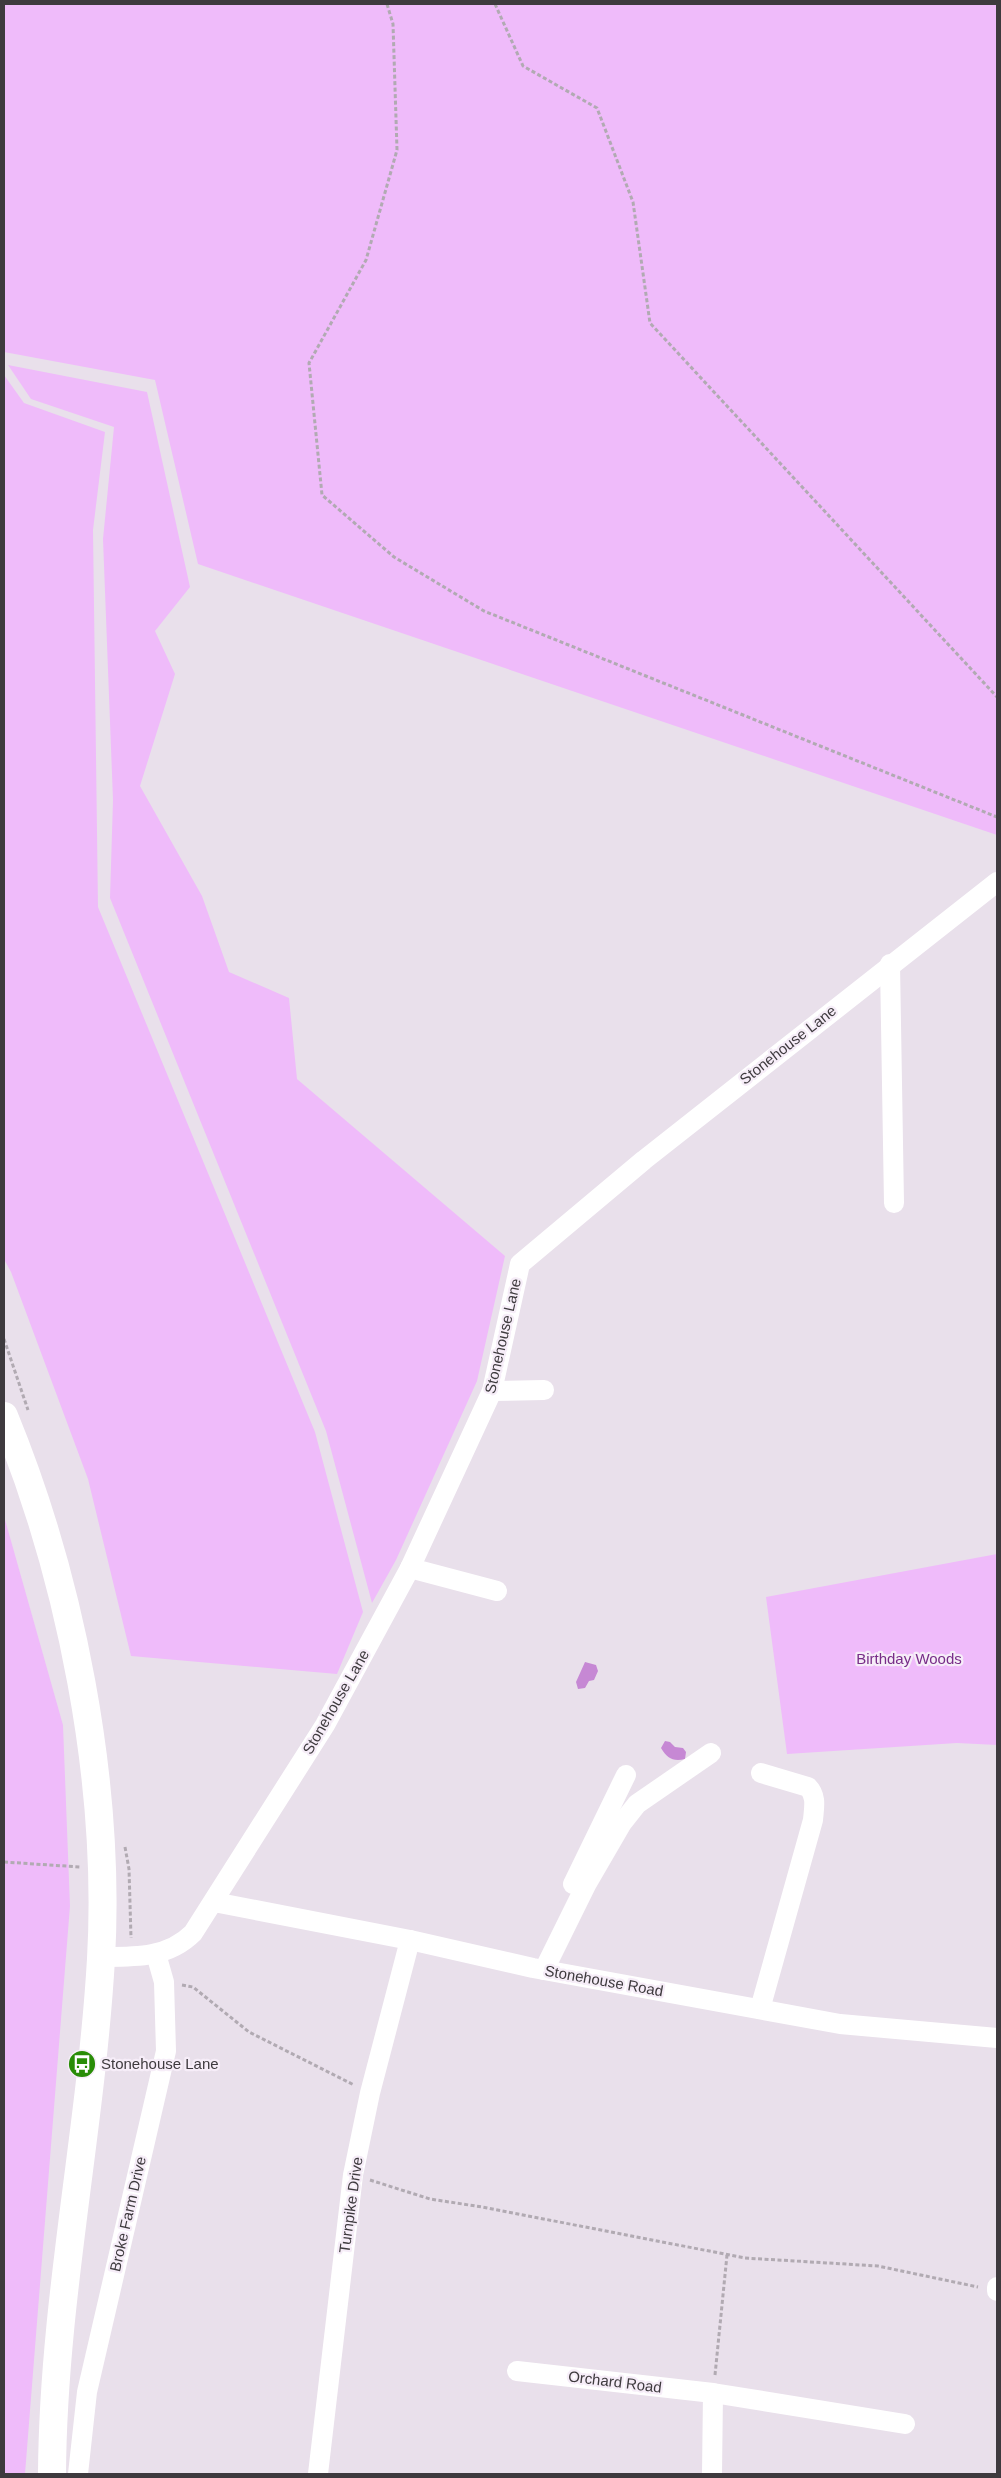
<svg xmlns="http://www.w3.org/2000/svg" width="1001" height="2478" viewBox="0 0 1001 2478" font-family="Arial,sans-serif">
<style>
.green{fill:#efbbfa}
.water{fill:#c688d4}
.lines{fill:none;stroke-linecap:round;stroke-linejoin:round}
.path{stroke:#b1aab2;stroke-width:3;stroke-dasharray:4 2.5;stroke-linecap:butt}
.minor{stroke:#fff;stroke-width:20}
.highway{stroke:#fff;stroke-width:28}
.labels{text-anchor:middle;stroke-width:4.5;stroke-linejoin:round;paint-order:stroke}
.street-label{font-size:15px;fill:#3e3a3e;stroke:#f6edf8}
.park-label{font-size:15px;fill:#782d88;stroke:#f6edf8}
.poi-label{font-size:15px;fill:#3e3a3e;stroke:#f6edf8;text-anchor:start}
</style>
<rect width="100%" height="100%" fill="#e9e0eb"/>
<g class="green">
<path d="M4,4H997V835L198,564L155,380L4,352Z"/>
<path d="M8,365L147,392L190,587L155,631L175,674L140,786L202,896L229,972L289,998L297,1079L505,1256L477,1381L396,1560L372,1603L326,1431L110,898L113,800L103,539L114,427L31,399Z"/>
<path d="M4,375L24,403L105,432L93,530L98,907L315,1432L363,1612L337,1674L131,1656L88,1479L11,1272L4,1259Z"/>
<path d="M4,1516L63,1725L70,1906L25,2474H4Z"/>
<path d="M997,1554V1745L957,1743L787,1754L766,1597Z"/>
</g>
<g class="water">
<path d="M585,1662L596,1665L598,1671L594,1680L589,1681L585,1688L578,1689L576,1682Z"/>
<path d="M665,1741L670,1742L675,1747L683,1748L686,1752L685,1759C673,1762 667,1758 661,1748Z"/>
</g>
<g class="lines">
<g class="path">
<path d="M387,4L393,24L397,150L366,260L309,363L322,495L394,557L484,611L997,817"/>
<path d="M495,4L523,66L597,108L633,202L650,323L997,697"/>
<path d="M4,1339L28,1410"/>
<path d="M125,1847L129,1869L131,1938"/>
<path d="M4,1862L80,1867"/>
<path d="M182,1985L193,1987L249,2032L354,2085"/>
<path d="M370,2180L430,2199L482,2207L745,2258L878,2266L978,2287"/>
<path d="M715,2375L727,2255"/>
</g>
<g class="minor">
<path d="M890,964L894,1203"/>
<path d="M492,1391L544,1390"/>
<path d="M410,1568L497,1591"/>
<path d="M573,1884L626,1775"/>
<path d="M214,1902L410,1940L533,1968L840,2024L997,2038"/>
<path d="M101,1957C135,1957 168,1958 193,1933L325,1725L410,1568L492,1391L520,1264L644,1160L997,882"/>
<path d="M544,1970L586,1885L622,1823L637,1804L711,1753"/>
<path d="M760,2009L813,1820C814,1808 817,1796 808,1787L761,1773"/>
<path d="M997,2287V2291"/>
<path d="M517,2371L713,2393L905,2424"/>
<path d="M78,2474L87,2392L166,2051L164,1982L156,1954"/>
<path d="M318,2474L353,2175L370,2093L410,1940"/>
<path d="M712,2474L713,2393"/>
</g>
<path class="highway" d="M4,1416C71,1579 111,1782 101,1959C91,2131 53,2301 52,2474"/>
</g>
<defs>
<symbol id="bus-disc" viewBox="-11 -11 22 22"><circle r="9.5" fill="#298d07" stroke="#f6edf8"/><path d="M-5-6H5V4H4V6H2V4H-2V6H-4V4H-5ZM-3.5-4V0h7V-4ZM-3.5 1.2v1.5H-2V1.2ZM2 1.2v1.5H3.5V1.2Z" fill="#fff"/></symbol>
</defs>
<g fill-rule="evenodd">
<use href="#bus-disc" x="66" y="2048" width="32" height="32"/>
</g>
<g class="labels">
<g class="street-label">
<text transform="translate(788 1045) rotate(-38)" y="5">Stonehouse Lane</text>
<text transform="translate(503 1336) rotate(-77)" y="5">Stonehouse Lane</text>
<text transform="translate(336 1702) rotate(-60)" y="5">Stonehouse Lane</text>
<text transform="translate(604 1981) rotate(10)" y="5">Stonehouse Road</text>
<text transform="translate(351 2205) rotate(-82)" y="5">Turnpike Drive</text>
<text transform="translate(128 2214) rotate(-77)" y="5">Broke Farm Drive</text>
<text transform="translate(615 2382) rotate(7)" y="5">Orchard Road</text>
</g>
<g class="park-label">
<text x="909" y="1664">Birthday Woods</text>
</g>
<g class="poi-label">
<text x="101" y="2069">Stonehouse Lane</text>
</g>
</g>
<rect width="1001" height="2478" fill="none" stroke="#3e3a3e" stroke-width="10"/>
</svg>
